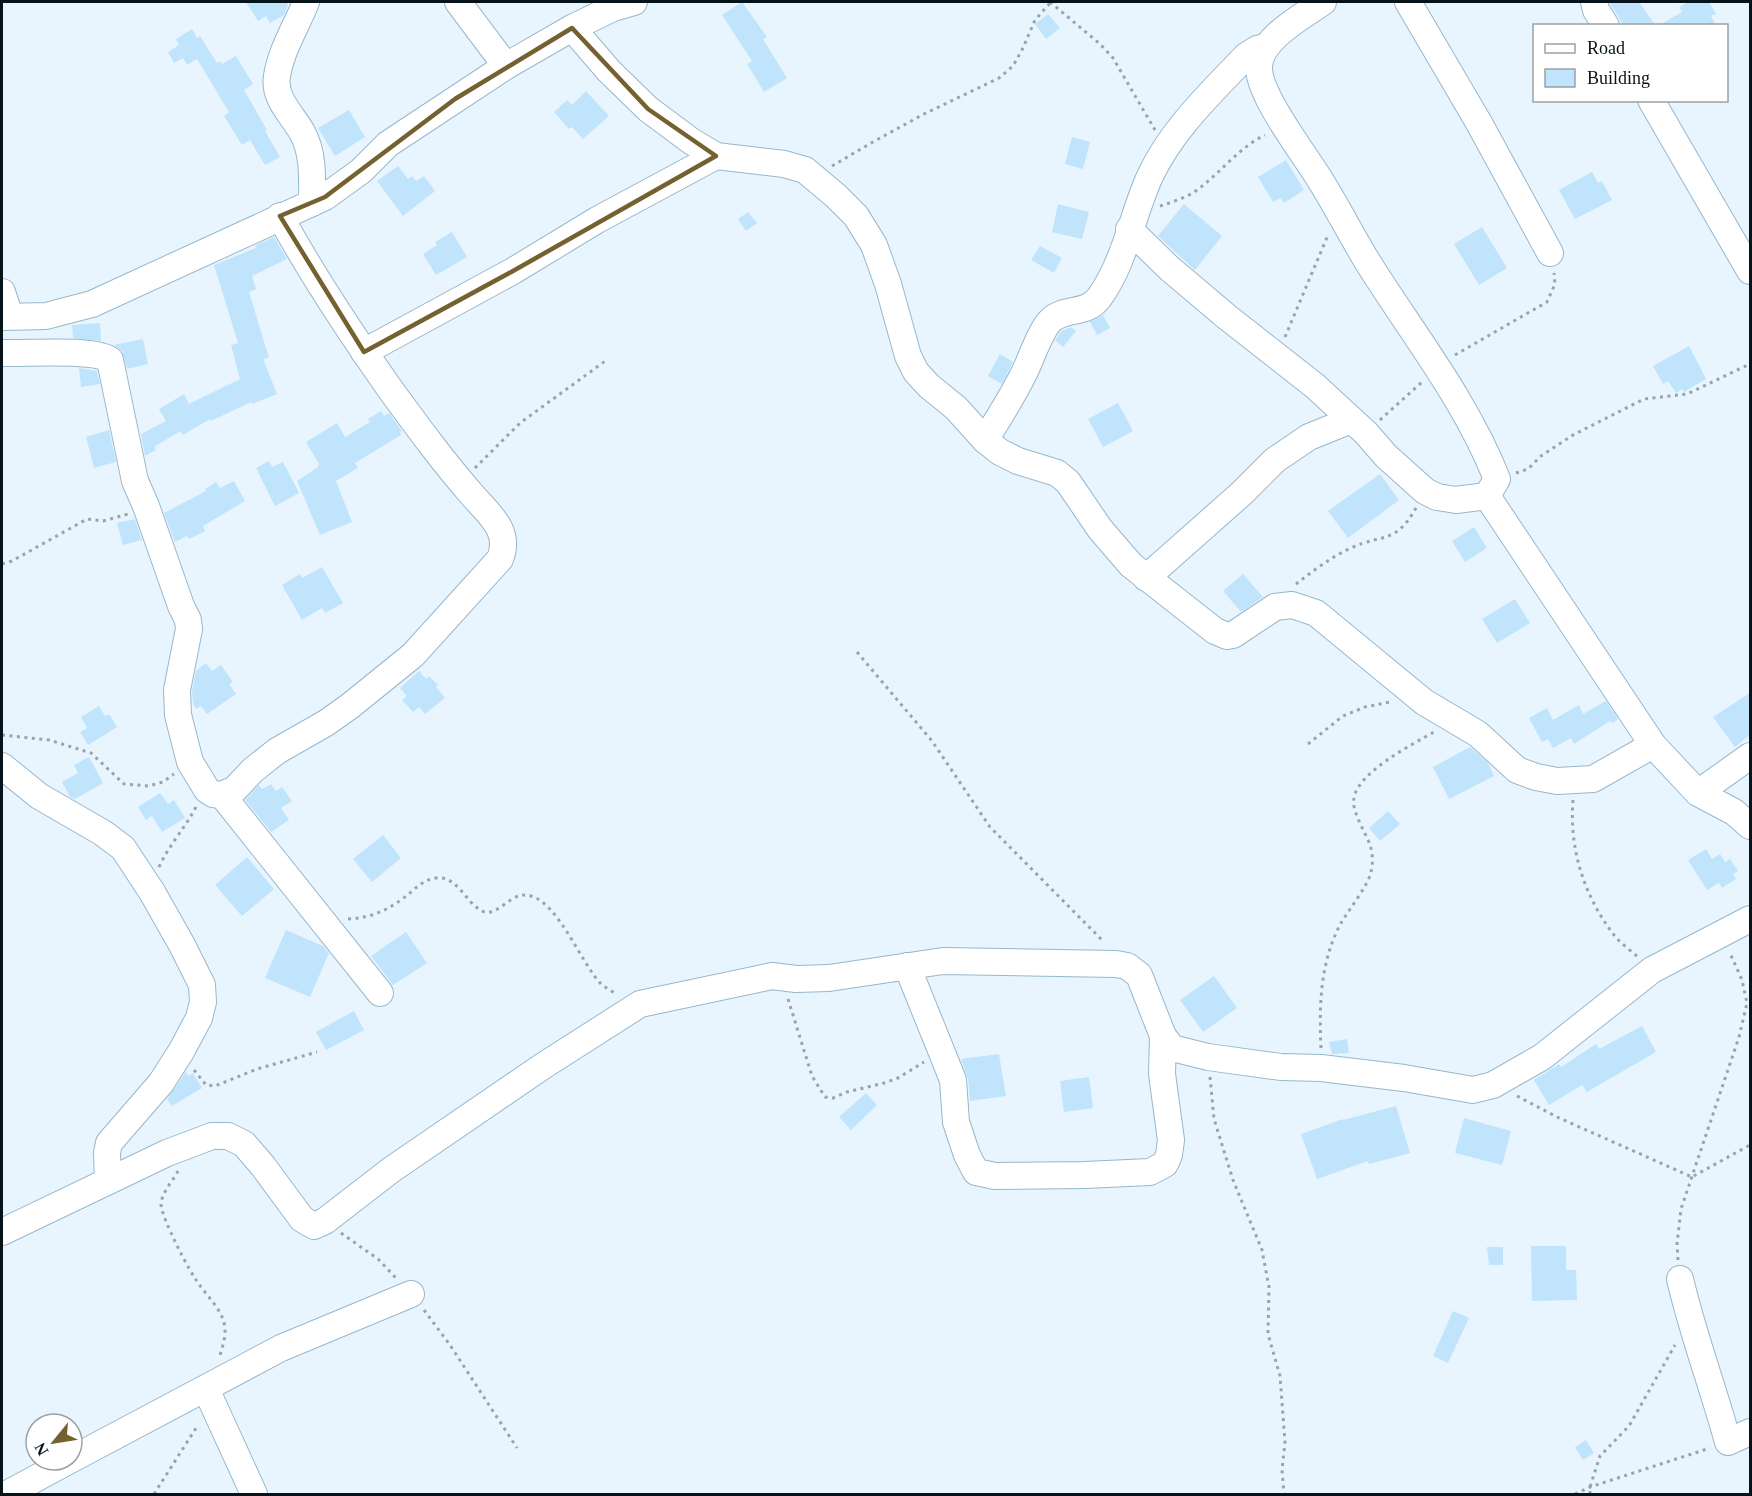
<svg xmlns="http://www.w3.org/2000/svg" width="1752" height="1496" viewBox="0 0 1752 1496" font-family="Georgia,serif">
<style>
.building{fill:#c0e4fc}
.lines{fill:none;stroke-linecap:round;stroke-linejoin:round}
.minor-casing{stroke:#97b7cc;stroke-width:28}
.path{stroke:#98a4ac;stroke-width:3;stroke-dasharray:3 4.5;stroke-linecap:butt}
.minor{stroke:#fff;stroke-width:26}
.marked{fill:none;stroke:#756130;stroke-width:4.5;stroke-linejoin:round}
</style>
<rect width="100%" height="100%" fill="#e8f5fe"/>
<g class="building">
<path d="M246,2H290L287,3L288,5L284,15L270,23L266,16L258,21Z"/>
<path d="M742,2L767,37L763,39L787,78L764,92L747,64L752,61L722,15Z"/>
<path d="M1609,2H1639L1656,26H1624Z"/>
<path d="M1688,2H1709L1716,14L1711,16L1716,26H1658L1682,12L1679,7Z"/>
<path d="M1048,14L1060,28L1046,39L1035,24Z"/>
<path d="M192,29L197,38L200,36L217,63L220,61L222,64L236,56L253,84L244,90L267,130L265,131L280,157L265,165L250,140L242,145L224,116L229,112L197,59L187,65L183,58L174,63L168,52L179,45L176,39Z"/>
<path d="M586,91L609,116L583,139L572,127L569,129L554,112L567,100L572,105Z"/>
<path d="M349,110L365,137L335,156L318,128Z"/>
<path d="M1072,137L1090,142L1083,169L1065,164Z"/>
<path d="M1286,160L1304,190L1284,203L1281,198L1273,202L1258,177Z"/>
<path d="M398,166L408,179L412,176L416,181L424,176L435,191L403,216L377,181Z"/>
<path d="M1592,172L1598,183L1602,181L1612,200L1575,219L1559,190Z"/>
<path d="M1058,204L1089,212L1082,239L1052,232Z"/>
<path d="M1184,204L1222,236L1195,270L1158,236Z"/>
<path d="M748,212L757,223L746,231L738,219Z"/>
<path d="M1482,227L1507,268L1479,285L1454,244Z"/>
<path d="M452,232L467,257L436,275L423,254L437,245L435,242Z"/>
<path d="M274,237L287,259L252,276L256,289L249,292L269,358L263,359L277,394L252,404L251,402L211,421L210,419L183,435L181,431L155,446L156,450L145,456L141,434L166,421L159,409L184,394L189,404L240,379L231,345L238,343L214,265L256,248L255,246L258,244Z"/>
<path d="M1040,246L1062,258L1054,273L1031,260Z"/>
<path d="M1103,315L1110,328L1097,335L1090,322Z"/>
<path d="M100,323L101,341L73,338L72,325Z"/>
<path d="M1071,327L1076,331L1063,347L1055,340L1061,331Z"/>
<path d="M143,339L148,364L127,369L122,351L114,345Z"/>
<path d="M1689,346L1706,379L1684,392L1682,389L1676,393L1668,381L1663,384L1653,366Z"/>
<path d="M1000,354L1013,362L1002,384L988,376Z"/>
<path d="M79,368L97,371L100,384L81,387Z"/>
<path d="M1118,403L1133,431L1103,447L1088,419Z"/>
<path d="M381,411L384,416L389,413L402,431L400,432L401,435L355,463L358,468L336,481L352,522L320,535L297,481L318,467L319,464L306,442L337,423L345,437L370,422L368,419Z"/>
<path d="M109,430L116,462L94,468L86,437Z"/>
<path d="M269,461L272,467L283,462L299,493L275,506L256,468Z"/>
<path d="M1380,474L1399,500L1348,538L1328,511Z"/>
<path d="M234,481L245,501L203,526L205,531L189,539L187,536L175,542L164,513L206,491L205,489L216,482L220,488Z"/>
<path d="M135,519L142,540L123,545L117,523Z"/>
<path d="M1474,527L1487,548L1465,562L1452,541Z"/>
<path d="M322,567L343,603L325,613L322,608L302,620L282,585L300,574L302,578Z"/>
<path d="M1243,574L1263,597L1241,612L1223,591Z"/>
<path d="M1515,599L1530,623L1497,643L1482,619Z"/>
<path d="M206,663L212,671L221,665L233,682L229,684L236,694L207,714L201,706L196,709L193,703L192,691L196,671Z"/>
<path d="M419,671L426,679L429,676L438,685L436,687L445,698L425,714L419,707L413,712L402,700L407,696L400,688Z"/>
<path d="M1750,693V735L1735,747L1713,717Z"/>
<path d="M1606,701L1618,719L1612,723L1610,721L1574,744L1571,738L1553,748L1548,739L1542,742L1529,718L1547,708L1553,720L1579,705L1583,714Z"/>
<path d="M99,706L105,716L109,714L117,727L88,745L80,732L87,728L81,717Z"/>
<path d="M1470,747L1488,763L1494,776L1449,799L1433,767Z"/>
<path d="M89,757L103,783L75,799L70,797L62,782L78,773L74,765Z"/>
<path d="M271,784L276,791L282,787L292,801L281,808L289,820L271,832L245,800L259,785L262,789Z"/>
<path d="M160,793L168,804L174,800L185,818L162,832L152,816L146,820L138,807Z"/>
<path d="M1388,811L1400,824L1380,841L1369,828Z"/>
<path d="M383,835L401,858L372,882L353,859Z"/>
<path d="M1706,849L1712,859L1720,854L1725,862L1730,859L1738,871L1733,874L1736,879L1722,888L1719,883L1707,890L1688,860Z"/>
<path d="M247,857L274,889L242,916L215,885Z"/>
<path d="M286,930L323,946L329,953L310,997L265,978Z"/>
<path d="M406,932L427,963L393,985L371,956Z"/>
<path d="M1214,976L1237,1008L1203,1032L1180,1000Z"/>
<path d="M354,1011L364,1030L326,1050L316,1032Z"/>
<path d="M1642,1026L1656,1052L1587,1092L1582,1085L1549,1105L1534,1080L1559,1064L1561,1067L1596,1044L1599,1049Z"/>
<path d="M1347,1039L1349,1053L1332,1054L1329,1042Z"/>
<path d="M999,1054L1006,1096L970,1101L968,1079L961,1059Z"/>
<path d="M186,1072L188,1076L193,1073L202,1088L172,1106L167,1099Z"/>
<path d="M1089,1077L1093,1108L1064,1112L1060,1081Z"/>
<path d="M866,1093L877,1105L851,1130L839,1117Z"/>
<path d="M1396,1106L1410,1153L1369,1164L1368,1161L1317,1179L1301,1134L1343,1119V1120Z"/>
<path d="M1464,1118L1511,1131L1502,1165L1455,1153Z"/>
<path d="M1531,1246H1566V1270H1576L1577,1300L1532,1301Z"/>
<path d="M1487,1247H1503V1265H1489Z"/>
<path d="M1453,1311L1469,1318L1448,1363L1433,1356Z"/>
<path d="M1586,1440L1594,1453L1583,1460L1575,1447Z"/>
</g>
<g class="lines">
<defs>
<g id="minor">
<path d="M306,2C297,25 281,50 277,76C273,99 293,115 303,134C314,155 312,180 312,203"/>
<path d="M458,2L506,66"/>
<path d="M1323,2C1303,16 1258,40 1259,68C1259,95 1302,151 1317,175C1335,203 1350,233 1367,261C1412,333 1466,400 1497,479L1487,496L1653,745L1698,793L1734,812L1750,826"/>
<path d="M1408,2L1479,123L1550,253"/>
<path d="M1594,2L1596,10L1606,26"/>
<path d="M572,28L609,71L648,109L691,141L716,156L784,164L805,170L836,196L856,216L874,245L888,284L908,356L916,372L929,386L956,408L985,440L1000,452L1018,461L1057,473L1068,482L1100,529L1131,565L1215,631L1227,636L1233,635L1275,607L1292,605L1316,613L1424,702L1478,734L1517,770L1536,777L1557,781L1593,779L1653,745"/>
<path d="M1651,100L1750,271"/>
<path d="M1129,229L1169,268L1227,317L1315,386L1366,433L1386,456L1425,491L1437,497L1456,500L1487,496"/>
<path d="M2,292L10,316"/>
<path d="M2,317L46,316L92,304L325,197L361,171L388,144L506,66L572,28L613,8L634,2"/>
<path d="M364,352L513,271L597,220L716,156"/>
<path d="M2,353C25,354 94,348 110,360L135,481L146,506L181,606L188,620L189,629L177,690L178,715L190,762L207,790L213,794L222,795L235,789L253,770L277,751L326,723L350,706L413,655L500,559C511,532 491,516 474,497C444,463 417,426 390,389C350,332 313,277 280,216"/>
<path d="M985,440C998,419 1011,399 1022,377C1030,363 1040,330 1051,320C1065,307 1086,315 1099,298C1125,262 1132,216 1150,176C1172,129 1211,93 1246,56L1257,49L1266,47"/>
<path d="M1146,578L1242,493L1275,460L1309,437L1351,420"/>
<path d="M2,766L39,796L103,833L123,848L152,892L182,945L202,985L203,1002L199,1018L182,1050L161,1083L109,1143L107,1153L108,1181"/>
<path d="M1698,793L1750,756"/>
<path d="M222,795L380,993"/>
<path d="M907,966L953,1080L956,1122L967,1155L976,1172L995,1176L1085,1175L1150,1172L1165,1164L1169,1155L1171,1140L1162,1074L1163,1036"/>
<path d="M2,1232L167,1153L212,1136H228L244,1144L263,1166L302,1219L314,1226L325,1221L391,1170L543,1066L640,1004L772,976L796,979L829,978L943,961L1116,964L1127,966L1139,975L1163,1036L1172,1048L1208,1057L1281,1067L1321,1068L1404,1078L1473,1090L1493,1085L1542,1057L1652,970L1750,919"/>
<path d="M1680,1279C1693,1335 1713,1387 1728,1442L1750,1432"/>
<path d="M206,1389L254,1494"/>
<path d="M72,1459L281,1348L411,1294"/>
<path d="M7,1494L70,1460"/>
</g>
</defs>
<use href="#minor" class="minor-casing"/>
<g class="path">
<path d="M1050,2L1100,44L1113,58L1155,130"/>
<path d="M832,166L871,143L924,114L999,78L1013,66L1023,48L1035,20L1051,2"/>
<path d="M1160,206C1170,203 1181,199 1191,194C1218,177 1236,149 1265,135"/>
<path d="M1285,337L1328,235"/>
<path d="M1455,355L1547,302L1555,284L1554,273"/>
<path d="M1380,420L1422,382"/>
<path d="M475,468L520,423L608,359"/>
<path d="M1516,473L1528,469L1541,456L1573,435L1644,399L1687,394L1750,364"/>
<path d="M2,564L12,561L87,519L103,521L128,514"/>
<path d="M1296,584C1313,571 1331,557 1351,548C1383,533 1395,545 1416,508"/>
<path d="M857,652L932,741L990,827L1104,942"/>
<path d="M2,735L49,740L91,753L124,784L149,786L163,782L174,774"/>
<path d="M1308,744L1343,716L1365,707L1390,702"/>
<path d="M1573,800C1569,849 1584,896 1614,935C1620,943 1630,950 1638,957"/>
<path d="M159,867C169,845 185,828 196,807"/>
<path d="M348,919C368,918 385,912 402,899C414,891 421,880 436,878C457,875 466,903 482,911C498,919 511,889 531,896C559,904 581,963 601,984C606,988 612,991 616,994"/>
<path d="M788,999L812,1076L825,1097L833,1098L847,1092L884,1083L898,1078L924,1062"/>
<path d="M1321,1048C1319,1005 1320,962 1341,923C1348,911 1369,884 1371,872C1373,864 1373,854 1370,845C1366,833 1351,811 1354,798C1358,772 1413,744 1434,732"/>
<path d="M194,1070L206,1085L215,1086L257,1069L317,1052"/>
<path d="M1210,1077L1214,1119L1233,1180L1262,1250L1269,1287L1268,1334L1280,1376L1285,1442L1282,1470L1284,1494"/>
<path d="M1517,1096L1557,1117L1692,1177L1750,1145"/>
<path d="M178,1171C173,1181 162,1192 161,1204C161,1217 190,1273 199,1284C207,1296 221,1309 224,1323C227,1334 223,1345 220,1355"/>
<path d="M341,1233L378,1259L396,1278"/>
<path d="M1678,1260L1677,1244L1681,1209L1739,1037L1747,1003L1742,980L1730,953"/>
<path d="M424,1310L450,1345L517,1448"/>
<path d="M154,1494L198,1425"/>
<path d="M1575,1494L1590,1487L1710,1448"/>
<path d="M1590,1494V1487L1600,1456L1629,1426L1675,1345"/>
</g>
<use href="#minor" class="minor"/>
</g>
<path class="marked" d="M572,28L648,109L716,156L513,271L364,352L280,216L325,197L455,99Z"/>
<rect width="1752" height="1496" fill="none" stroke="#07131a" stroke-width="6"/>
<rect x="1533" y="24" width="195" height="78" fill="#ffffff" stroke="#9ca1a3" stroke-width="1.5"/>
<rect x="1545" y="44" width="30" height="9" fill="#ffffff" stroke="#9ca1a3" stroke-width="1.5"/>
<text x="1587" y="54" font-size="18" fill="#07131a">Road</text>
<rect x="1545" y="69" width="30" height="18" fill="#c0e4fc" stroke="#9ca1a3" stroke-width="1.5"/>
<text x="1587" y="84" font-size="18" fill="#07131a">Building</text>
<g transform="translate(54 1442) rotate(240)"><circle r="28" fill="#ffffff" stroke="#9ca1a3" stroke-width="1.5"/>
<path d="M0-4.5L10 22L0 15L-10 22Z" fill="#756130"/>
<text y="-9" font-size="16" font-weight="bold" text-anchor="middle" fill="#07131a">N</text>
</g>
</svg>
